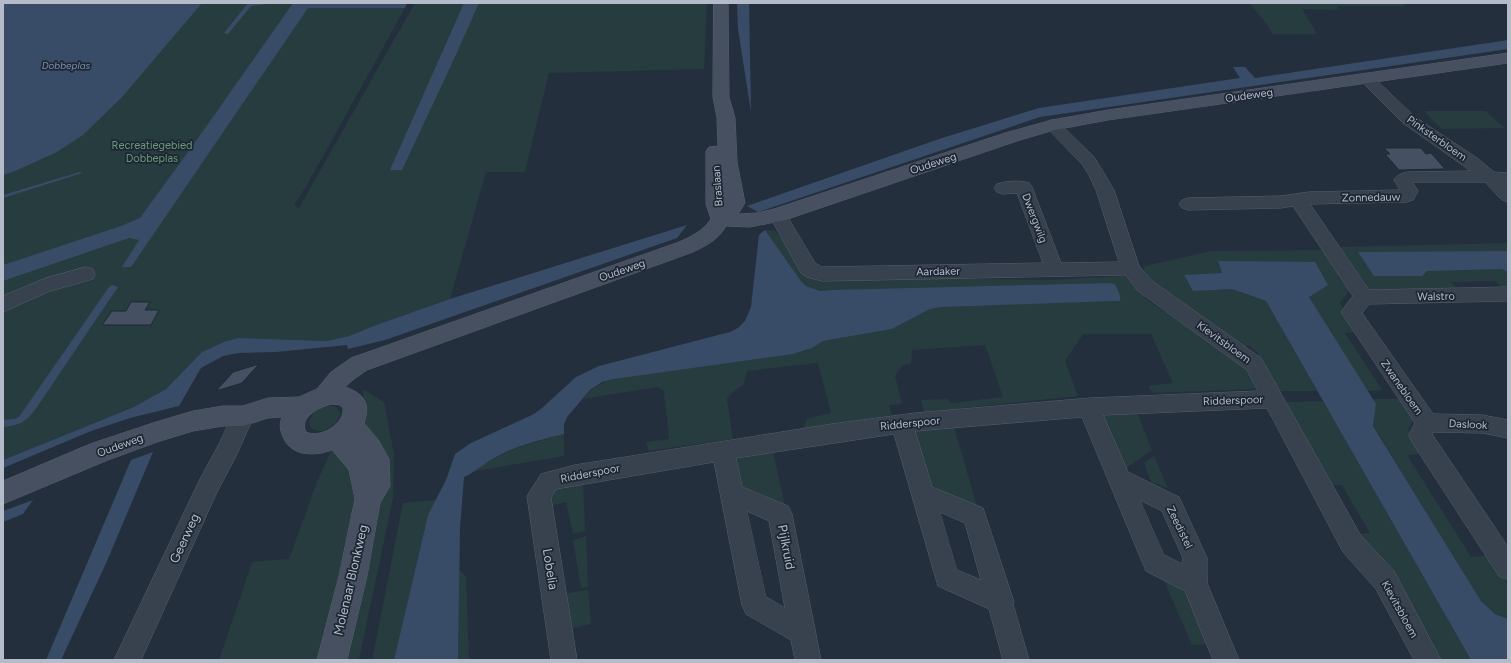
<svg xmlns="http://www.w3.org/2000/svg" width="1511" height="663" viewBox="0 0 1511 663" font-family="Figtree,sans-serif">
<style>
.green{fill:#263c3f}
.water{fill:#394c67}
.building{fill:#455162;stroke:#1f2835}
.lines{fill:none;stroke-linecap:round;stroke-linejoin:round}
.street-casing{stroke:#565f6c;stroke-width:1}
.secondary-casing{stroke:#565f6c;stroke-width:1}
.street{fill:#38414e;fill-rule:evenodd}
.secondary{fill:#465061;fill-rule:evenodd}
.labels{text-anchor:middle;stroke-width:3.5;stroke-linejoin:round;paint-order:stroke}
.far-water-label{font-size:10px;font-style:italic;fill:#7c92b1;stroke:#1d2633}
.street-label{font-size:11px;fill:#b4bcc9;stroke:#1d2633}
.park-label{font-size:11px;fill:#6b9a76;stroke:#1d2633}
.near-street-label{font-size:13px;fill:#b4bcc9;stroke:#1d2633}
</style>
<rect width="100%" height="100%" fill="#242f3e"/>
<g class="green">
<path d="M3,3H404L405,8L307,185L294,205L299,208L415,3H707L704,69L549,73L525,172H486L450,299L376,325L349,336L327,341L239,338L226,341L202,352L166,389L134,407L3,460Z"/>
<path d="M1249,3H1403L1406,6H1337L1340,10L1302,9L1317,34H1273L1266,23Z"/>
<path d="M1425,111H1486L1504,128L1442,129L1430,118Z"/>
<path d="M765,230L775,231L821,277L1050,280L1124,276L1146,299L1214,344L1248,371L1256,389L1153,393L1148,386L1173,383L1151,334H1083L1065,361L1078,396L924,412L921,400L947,399L951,403L1003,397L985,345L912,350L911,363L902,366L895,376L902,404L889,405L892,415L803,429L807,419L831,413L818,363L747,371L744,384L735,390L727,399L733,439L649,451L646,442L669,439L664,391L658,387L583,399C592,388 600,383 614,379L805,351L823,341L892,329L930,309L1109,283L820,291L806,286L801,281Z"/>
<path d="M1508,243V288H1502L1496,281L1452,282L1457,290H1370L1340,247Z"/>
<path d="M1326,250L1351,288L1340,303L1358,332L1345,333L1382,390L1367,391L1309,297L1218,262L1223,273L1184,275L1193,291L1232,289L1266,301L1317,391H1279L1255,357L1259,354L1248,345L1243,348L1158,288L1143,271L1145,266L1211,251Z"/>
<path d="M363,389L384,402L394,454L393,498L359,660H345L362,424L364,410Z"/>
<path d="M1373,399H1403L1415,418L1408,429L1422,454L1407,455L1471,557L1488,555L1508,585V619L1495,614L1481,601L1373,425L1376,405Z"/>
<path d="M1323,401L1471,660H1438L1356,534L1370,533L1342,485H1328L1285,402Z"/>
<path d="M332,406L336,407L340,413C339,428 312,440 309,422C312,411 321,407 332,406Z"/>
<path d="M1136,409L1152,450L1122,471L1101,415Z"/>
<path d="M953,424L977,506L928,485L914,433L920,427Z"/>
<path d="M564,434V456L476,471C501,449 533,443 564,434Z"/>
<path d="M772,446L785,507L737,488L735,457Z"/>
<path d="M331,451L346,460L358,489L323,660H219L252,562L289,559L317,482Z"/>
<path d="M1154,456L1168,488L1151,482L1144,463Z"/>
<path d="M583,480L585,531L573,534L566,502L550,506L551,489Z"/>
<path d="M436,500L428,515L394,660H372L403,503Z"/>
<path d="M586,536L588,587L581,588L573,540Z"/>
<path d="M459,570L466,576L469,660H458Z"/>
<path d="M1162,576L1185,586L1212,644L1192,645Z"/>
<path d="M588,590L591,624L569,629L563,594Z"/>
</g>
<g class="water">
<path d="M3,3H202L122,97L83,135L55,153L15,171L3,175Z"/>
<path d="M248,3L267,4L251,6L228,34L224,33Z"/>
<path d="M293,3H407L405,8H308L131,267H122L139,240L129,238L3,281V265L121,226L140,218L196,141Z"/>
<path d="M464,3H479L454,59L402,170H390Z"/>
<path d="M737,3H749L751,112L738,29Z"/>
<path d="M1508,40V49L1040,117L758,212L747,206L942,138L1039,108L1240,78L1233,67H1245L1255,78Z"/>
<path d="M80,172L82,173L3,198V195Z"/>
<path d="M687,225L677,238L385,340L348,349L347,345L276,352L238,353L223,356L201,368L179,406L130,418L91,431L3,468V460L134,407L166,389L202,352L226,341L239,338L327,341L349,336L376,325L450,299Z"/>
<path d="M765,230L801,281L806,286L820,291L833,290L1109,283L1114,284C1118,288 1121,296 1120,301H1113L942,307L930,309L892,329L823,341L812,348L793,354L614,379L602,382L590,390L567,417L564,424V434C541,440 517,445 496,457C484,463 476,472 464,477L460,528L458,660H394L428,515L446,480L455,454L471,443L534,414L542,408L576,377L599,366L730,332L738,328L745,321L751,307L759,235Z"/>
<path d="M1508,251V272L1502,269L1427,271L1422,276H1374L1358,252Z"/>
<path d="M1218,261L1315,262L1328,285L1309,297L1376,404L1373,426L1481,601L1495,614L1508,619V660H1471L1266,301L1232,289L1193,291L1184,275L1222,273Z"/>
<path d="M112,285L118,287L37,407C26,422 21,425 3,427V420L14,419L19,417L109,287Z"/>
<path d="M153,452L107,561L61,660H46L131,460Z"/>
<path d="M33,500L23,514L3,522V511Z"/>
</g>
<g class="building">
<path d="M1384,148H1421L1426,154L1431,153L1445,169L1399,170L1385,154H1390Z"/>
<path d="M131,302H150L145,310H159L151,325H102L112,311H126Z"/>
<path d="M259,364L242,383L216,391L233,372Z"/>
</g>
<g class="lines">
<defs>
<g id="street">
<path d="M1367,75L1372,76L1415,117L1477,158L1494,172L1508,173V183H1506L1508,186V202L1502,200L1485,182H1412L1418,191L1413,200L1407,202L1310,204L1369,290L1508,287V301L1369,304L1362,313L1433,414L1482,415L1508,420V438L1482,433L1433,432L1432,434L1508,547V580L1499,576L1412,442L1409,435L1415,423L1341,312L1353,296L1293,206L1281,208L1188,210L1182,208L1179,204L1182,200L1188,198L1281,196L1309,192L1400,190L1394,180C1397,175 1402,173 1408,172L1471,171L1403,123L1362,82L1360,79L1362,76Z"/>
<path d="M1052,120L1058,122L1094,157L1105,175L1114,190L1139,266L1152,281L1261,358L1361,536L1394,571L1441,660H1414L1376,589L1343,552L1267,408L1103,415L1128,472L1179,497L1207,558V583L1239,660H1213L1185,591L1146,571L1082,417L915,431L932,487L983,508L1014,602L1013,604L1029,660H1003L989,609L938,586L894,434L736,458L742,487L788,506L792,514L821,660H795L791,640L746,614L742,605L714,462L556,489L551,498L577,660H551L527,496L541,474L575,465L832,424L915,413L1091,398L1258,391L1247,370L1138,291L1125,275L822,281L807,277L801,273L769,215L772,211L778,209L784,211L815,263L822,267L1043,263L1017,193L1003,194L997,192L994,188L997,184C1007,181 1019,180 1029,183L1032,187L1061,263L1119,262L1096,190L1089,175L1082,164L1044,125L1046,122ZM1140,500L1162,511L1183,558L1182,564L1164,555ZM747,511L769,521L785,608L766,597ZM940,512L965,523L981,580L957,570Z"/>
<path d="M86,267L93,269L95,274L93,279L50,291L3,312V296L46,278Z"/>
<path d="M243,407L251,410L254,416L236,456L217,492L141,660H114L200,479L219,444L235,410Z"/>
</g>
<path id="secondary" d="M714,3H728L729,97L735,118L737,162L745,203L738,214L757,213L774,209L1005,133L1052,120L1108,110L1508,53V63L1108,120L1054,130L1017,141L785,220L750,227L726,226C718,240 707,245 693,252L367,370L354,379L345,387C364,393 371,404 364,423L379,441L389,459L390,486L380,503L367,576L347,660H317L339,576L355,499L349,470L332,450C316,456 293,457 284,439C280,431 279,425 282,417L268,418L243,426H223L193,431L157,442L108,460L3,504V481L90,444L156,422L193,411L223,406H243L268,398L299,397L317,389L331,372L351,358L679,242C692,236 703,231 711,219L706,204V151L709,147L718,146L717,118L713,97ZM333,404L340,405L343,408C345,424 320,439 306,432C298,417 321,406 333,404Z"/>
</defs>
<use href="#street" class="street-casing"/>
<use href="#secondary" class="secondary-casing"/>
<use href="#street" class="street"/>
<use href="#secondary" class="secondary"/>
</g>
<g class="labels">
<g class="far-water-label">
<text x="66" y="69">Dobbeplas</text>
</g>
<g class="street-label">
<text transform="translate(1249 95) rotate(-8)" y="4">Oudeweg</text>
<text transform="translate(1437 138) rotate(35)" y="4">Pinksterbloem</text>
<text transform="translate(933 163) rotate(-18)" y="4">Oudeweg</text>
<text transform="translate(717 186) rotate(-94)" y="4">Braslaan</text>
<text transform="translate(1371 197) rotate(-1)" y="4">Zonnedauw</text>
<text transform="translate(1035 218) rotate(69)" y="4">Dwergwilg</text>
<text transform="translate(622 270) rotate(-19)" y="4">Oudeweg</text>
<text transform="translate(938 271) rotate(-1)" y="4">Aardaker</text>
<text transform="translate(1436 296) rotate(-1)" y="4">Walstro</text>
<text transform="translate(1224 342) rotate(36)" y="4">Kievitsbloem</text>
<text transform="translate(1402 387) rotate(55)" y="4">Zwanebloem</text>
<text transform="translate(1233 400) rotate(-2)" y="4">Ridderspoor</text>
<text transform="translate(910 423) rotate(-6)" y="4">Ridderspoor</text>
<text transform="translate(1468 424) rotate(3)" y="4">Daslook</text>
<text transform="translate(120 445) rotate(-20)" y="4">Oudeweg</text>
<text transform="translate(590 473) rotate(-11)" y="4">Ridderspoor</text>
<text transform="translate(1180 527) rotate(64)" y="4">Zeedistel</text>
<text transform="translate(1400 609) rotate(61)" y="4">Kievitsbloem</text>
</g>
<g class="park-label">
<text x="152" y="149">Recreatiegebied<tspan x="152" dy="13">Dobbeplas</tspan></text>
</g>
<g class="near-street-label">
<text transform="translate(184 538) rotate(-65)" y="5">Geerweg</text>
<text transform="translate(787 547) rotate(79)" y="5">Pijlkruid</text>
<text transform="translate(551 569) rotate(81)" y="5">Lobelia</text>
<text transform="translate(350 580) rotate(-77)" y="5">Molenaar Blonkweg</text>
</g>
</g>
<rect width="1511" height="663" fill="none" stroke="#b4bcc9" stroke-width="8"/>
</svg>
